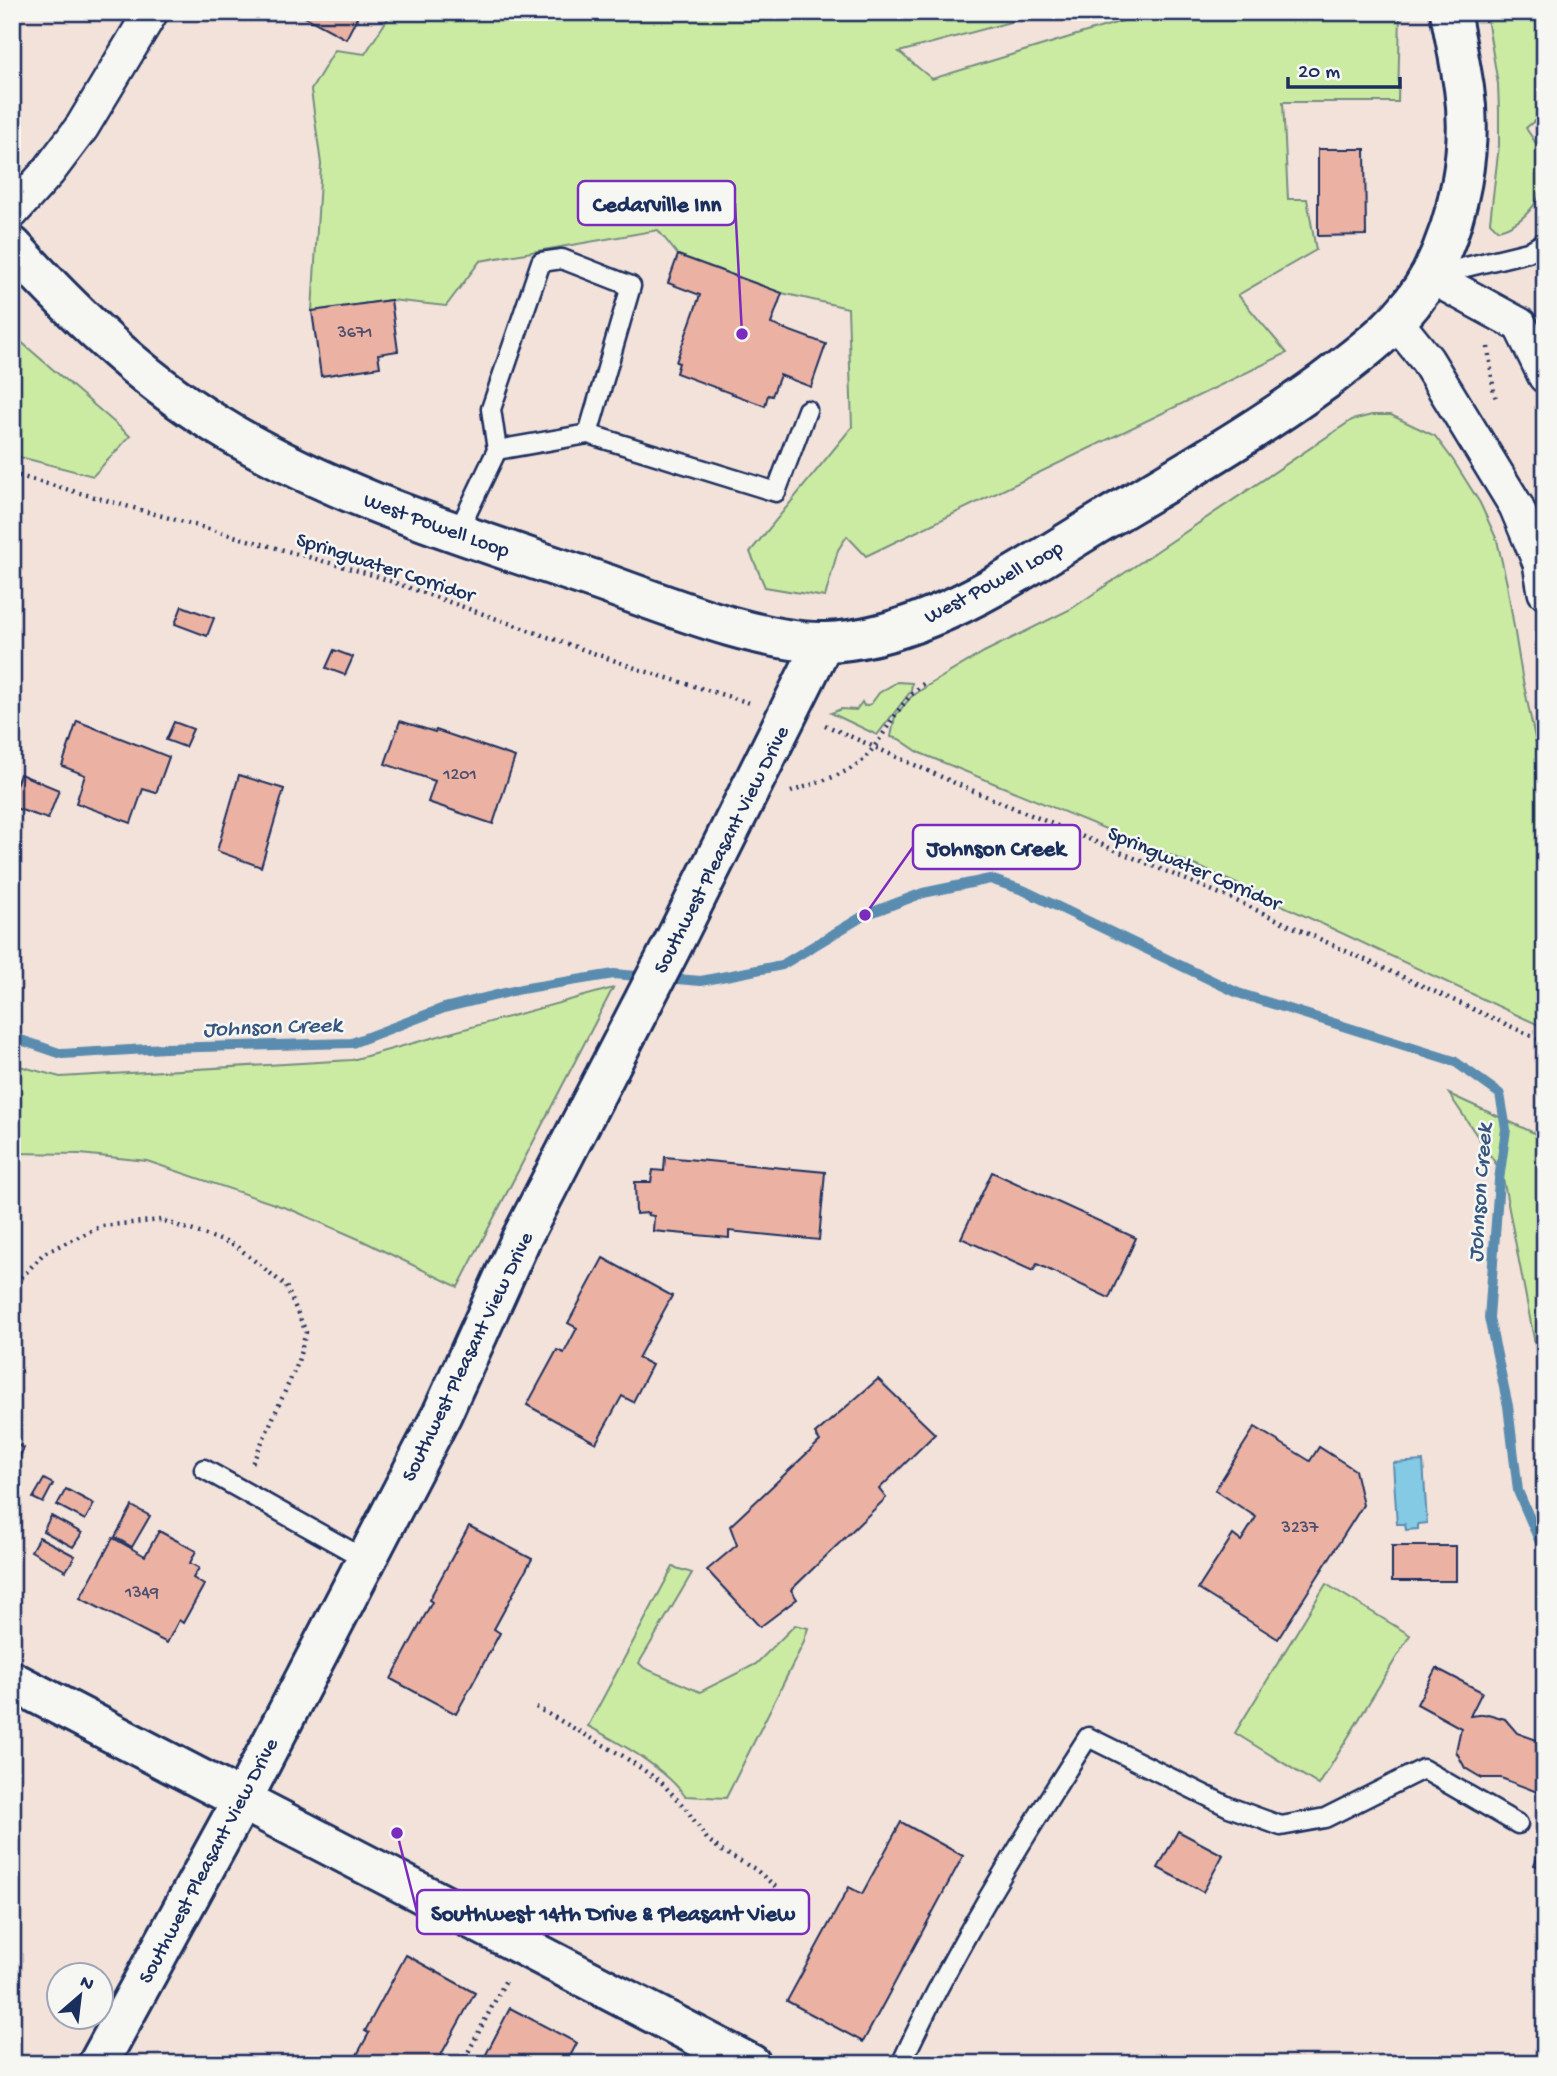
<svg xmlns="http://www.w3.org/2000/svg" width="1557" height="2076" viewBox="0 0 1557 2076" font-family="'Gochi Hand',sans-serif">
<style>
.green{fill:#cceba2;stroke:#748d80;stroke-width:2}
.water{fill:#84cae5;stroke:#5a8caf;stroke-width:2}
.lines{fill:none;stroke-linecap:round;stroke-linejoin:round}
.stream{stroke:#5a8caf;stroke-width:10}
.building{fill:#ebb2a3;stroke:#1b2f5e;stroke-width:2}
.lane-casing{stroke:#1b2f5e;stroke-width:23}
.street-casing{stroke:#1b2f5e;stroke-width:38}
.secondary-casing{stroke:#1b2f5e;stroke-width:44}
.path{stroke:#1b2f5e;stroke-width:4.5;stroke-dasharray:2 5;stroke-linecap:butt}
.lane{stroke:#f6f6f2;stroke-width:18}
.street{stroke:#f6f6f2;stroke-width:33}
.secondary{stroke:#f6f6f2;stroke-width:38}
.labels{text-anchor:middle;stroke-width:5;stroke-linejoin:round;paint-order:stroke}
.number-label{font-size:18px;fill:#4f506f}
.street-label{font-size:21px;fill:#1b2f5e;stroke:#f6f6f2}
.water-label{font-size:23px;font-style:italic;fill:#355680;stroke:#f6f6f2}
.leader{fill:none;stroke:#7b2cbf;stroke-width:2.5}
.callout-dot{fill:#7b2cbf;stroke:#f6f6f2;stroke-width:2.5}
.callout{fill:#f6f6f2;stroke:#7b2cbf;stroke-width:2.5}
.callout-label{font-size:23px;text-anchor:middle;font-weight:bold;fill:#1b2f5e}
</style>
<rect width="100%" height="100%" fill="#f3e2da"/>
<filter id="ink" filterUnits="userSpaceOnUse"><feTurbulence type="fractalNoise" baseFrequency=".0143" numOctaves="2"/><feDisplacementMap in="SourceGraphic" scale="14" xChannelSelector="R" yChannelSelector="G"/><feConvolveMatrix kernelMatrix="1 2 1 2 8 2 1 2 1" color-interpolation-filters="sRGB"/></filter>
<g filter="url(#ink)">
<g class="green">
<path d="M392,12H1047L899,52L932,79L1152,12H1400L1398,102H1283L1288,199H1307L1316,250L1238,295L1287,353L866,556L847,536L838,550L825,597L765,587L750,552L852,427L848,308L782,293L678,255L658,230L480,261L446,306L391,300L312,311L321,164L311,90L335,50L365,54Z"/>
<path d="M1486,12H1545V112L1526,128C1532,138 1543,151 1545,163C1549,193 1527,223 1498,230L1490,222L1499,145V111L1498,84Z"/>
<path d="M12,334L130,436L93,476L12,455Z"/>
<path d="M1372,415H1391L1435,436L1453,460L1480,503L1497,540L1507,584L1522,676L1545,786V1028L1211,872L920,753L899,739L891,737L895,716L911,697L927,686L984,652L1071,609L1352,420Z"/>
<path d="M897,682L912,683L911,691L877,735L831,713L841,709L856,710L862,702L864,706L871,704L879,693Z"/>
<path d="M613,988L458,1287L361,1240L292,1210L147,1161L80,1154L12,1153V1064L60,1077L352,1060Z"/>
<path d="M1449,1094L1545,1138V1396L1502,1173Z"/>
<path d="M673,1567L692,1573L639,1663L644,1668L700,1692L756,1664L795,1625L808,1628L803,1644L726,1798L685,1796C663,1766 621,1744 588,1726Z"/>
<path d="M1326,1584L1410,1635L1319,1785L1235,1733Z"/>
</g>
<path class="water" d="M1423,1461L1427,1523L1418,1524V1529L1406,1530L1405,1524H1397L1393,1463Z"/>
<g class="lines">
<g class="stream">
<path d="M665,978L701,981L782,965L865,915L923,893L990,879L1023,890L1238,993L1454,1061L1500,1094L1506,1129L1499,1180L1489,1318L1508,1406L1518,1491L1545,1554"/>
<path d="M12,1037L62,1054L165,1048L352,1043L444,1008L521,989L614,974L649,977"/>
</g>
</g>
<g class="building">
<path d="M296,12H360L346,39Z"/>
<path d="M1318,149H1365L1366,235L1318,236Z"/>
<path d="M678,255L782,293L771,324L826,344L811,387L780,375L772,396L768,395L765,406L676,373L679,363L676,362L700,295L668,283Z"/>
<path d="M391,300L398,351L378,354L380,367L321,376L312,311Z"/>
<path d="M182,606L214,618L207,636L175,624Z"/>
<path d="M334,650L353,657L345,675L326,668Z"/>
<path d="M77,721L169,757L156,793L143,789L131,823L76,803L85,775L62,766Z"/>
<path d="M400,721L435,732L436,730L515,757L493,824L428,802L435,781L385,764Z"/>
<path d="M174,722L193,729L185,747L166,740Z"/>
<path d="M20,774L59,790L48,819L12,807V797Z"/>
<path d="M239,775L284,789L261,867L217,851Z"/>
<path d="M665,1157L825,1172L819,1240L729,1231V1238L653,1231L654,1216L648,1215L649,1213L636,1214L635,1182H651L653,1170L664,1171Z"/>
<path d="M992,1172L1136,1238L1109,1298L1037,1264L1033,1271L961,1238Z"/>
<path d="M603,1258L672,1296L638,1358L652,1365L633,1402L622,1396L596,1443L527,1405L557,1350L564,1353L577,1328L568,1323Z"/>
<path d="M878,1379L935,1434L879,1489L886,1498L791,1590L797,1599L760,1627L707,1570L737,1545L730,1526L820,1441L815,1434Z"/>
<path d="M1255,1427L1310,1461L1319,1447L1355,1470L1363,1505L1278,1639L1198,1589L1233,1535L1241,1541L1256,1517L1215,1490Z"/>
<path d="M12,1442L24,1448L12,1473Z"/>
<path d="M44,1479L53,1484L43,1503L33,1498Z"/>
<path d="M66,1489L94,1504L85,1520L57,1505Z"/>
<path d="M132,1506L150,1516L132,1547L115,1537Z"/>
<path d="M51,1516L82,1533L73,1547L43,1531Z"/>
<path d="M469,1526L532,1559L494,1629L500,1633L456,1714L391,1679L432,1602L429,1600Z"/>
<path d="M159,1531L196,1551L190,1563L199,1568L193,1578L204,1585L183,1623L179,1620L167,1643L80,1598L113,1538L145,1556Z"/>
<path d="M39,1537L75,1556L66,1571L31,1551Z"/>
<rect x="1392" y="1546" width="64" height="35"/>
<path d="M1436,1668L1482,1692L1470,1716L1488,1714L1505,1719L1517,1733L1545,1743V1795L1501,1778H1482L1465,1768L1456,1751L1461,1728L1417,1704Z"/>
<path d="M901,1822L963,1856L863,2042L787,2001L849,1887L862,1894Z"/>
<path d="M1178,1831L1223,1855L1203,1892L1158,1868Z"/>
<path d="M1545,1838V1869L1534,1865Z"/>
<path d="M406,1955L475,1993L436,2064H352L369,2033L365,2031Z"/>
<path d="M510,2008L577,2043L566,2064H481Z"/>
</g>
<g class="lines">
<defs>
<g id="lane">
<path d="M1433,275L1528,252L1545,242"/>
<path d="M497,450L588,434L776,492L807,410"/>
<path d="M458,532L497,450L491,409L541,262L562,259L631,286L588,434"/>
<path d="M204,1469L365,1559"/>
<path d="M901,2064C953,1950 1020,1843 1088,1737L1229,1807L1281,1826L1325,1818L1423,1769L1518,1824"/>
</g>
<g id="street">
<path d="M12,212L48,172L82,127L151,12"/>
<path d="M1430,276L1520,325L1545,376"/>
<path d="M1397,323L1427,360L1516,506L1540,563L1545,592"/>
</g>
<g id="secondary">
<path d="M12,246C73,312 138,376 214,423C332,497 473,538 604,583C666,605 761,644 826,642C860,641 896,631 928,618C988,595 1049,553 1104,520C1178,476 1253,433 1323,382C1364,351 1406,321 1431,274C1459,219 1473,149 1464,88C1460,63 1455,37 1450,12"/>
<path d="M12,1681L751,2064"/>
<path d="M98,2064L242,1800L442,1414L521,1239L670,950L823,643"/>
</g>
</defs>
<use href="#lane" class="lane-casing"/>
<use href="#street" class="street-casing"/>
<use href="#secondary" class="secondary-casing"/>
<g class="path">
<path d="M1488,347L1494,393L1497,401"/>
<path d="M12,474L373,575L641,670L750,703"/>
<path d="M825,725L964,787L1230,898L1545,1042"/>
<path d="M791,792C812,784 850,774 865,758C889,731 896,704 926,682"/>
<path d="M12,1288L44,1253L102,1226L161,1220L235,1245L286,1286L306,1332L297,1365L252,1464"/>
<path d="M536,1707L623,1756L661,1782L686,1809L707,1839L722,1851L755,1869L776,1887"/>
<path d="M462,2064L507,1978"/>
</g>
<use href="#lane" class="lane"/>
<use href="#street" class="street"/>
<use href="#secondary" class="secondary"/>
</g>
</g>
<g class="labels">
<g class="number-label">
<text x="355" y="337">3671</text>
<text x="460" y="779">1201</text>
<text x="1300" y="1532">3237</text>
<text x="142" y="1597">1349</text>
</g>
<g class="street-label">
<text transform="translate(437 524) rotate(20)" y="7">West Powell Loop</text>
<text transform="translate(386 566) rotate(18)" y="7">Springwater Corridor</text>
<text transform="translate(993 581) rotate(-28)" y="7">West Powell Loop</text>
<text transform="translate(720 849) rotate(-63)" y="7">Southwest Pleasant View Drive</text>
<text transform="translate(1195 867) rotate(23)" y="7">Springwater Corridor</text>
<text transform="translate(466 1356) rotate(-64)" y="7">Southwest Pleasant View Drive</text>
<text transform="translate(207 1860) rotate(-62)" y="7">Southwest Pleasant View Drive</text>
</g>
<g class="water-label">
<text transform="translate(272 1025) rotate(-2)" y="8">Johnson Creek</text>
<text transform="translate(1478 1193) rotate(-86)" y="8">Johnson Creek</text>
</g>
</g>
<path class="leader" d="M742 334L735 203M865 915L913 847M397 1833L417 1912"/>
<g class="callout-dot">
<circle cx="742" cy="334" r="7"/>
<circle cx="865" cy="915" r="7"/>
<circle cx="397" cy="1833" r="7"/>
</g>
<g class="callout">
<rect x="578" y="181" width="157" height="44" rx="7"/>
<rect x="913" y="825" width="167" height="44" rx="7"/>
<rect x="417" y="1890" width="392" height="44" rx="7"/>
</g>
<g class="callout-label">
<text x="657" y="211">Cedarville Inn</text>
<text x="996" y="855">Johnson Creek</text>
<text x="613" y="1920">Southwest 14th Drive &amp; Pleasant View</text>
</g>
<rect width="1557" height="2076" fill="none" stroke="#f6f6f2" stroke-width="42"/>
<rect x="21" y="21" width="1515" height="2034" fill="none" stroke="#1b2f5e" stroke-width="2.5" filter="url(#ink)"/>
<g transform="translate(80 1996) rotate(28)"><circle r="33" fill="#f6f6f2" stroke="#9ea6b7" stroke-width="2"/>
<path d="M0-5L12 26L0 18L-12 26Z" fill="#1b2f5e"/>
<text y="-10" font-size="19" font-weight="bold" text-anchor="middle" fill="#1b2f5e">N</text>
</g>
<path d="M1288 77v10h112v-10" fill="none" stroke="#1b2f5e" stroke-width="3.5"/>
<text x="1298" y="77" font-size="21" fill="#1b2f5e" stroke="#f6f6f2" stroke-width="5" paint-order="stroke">20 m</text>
</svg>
